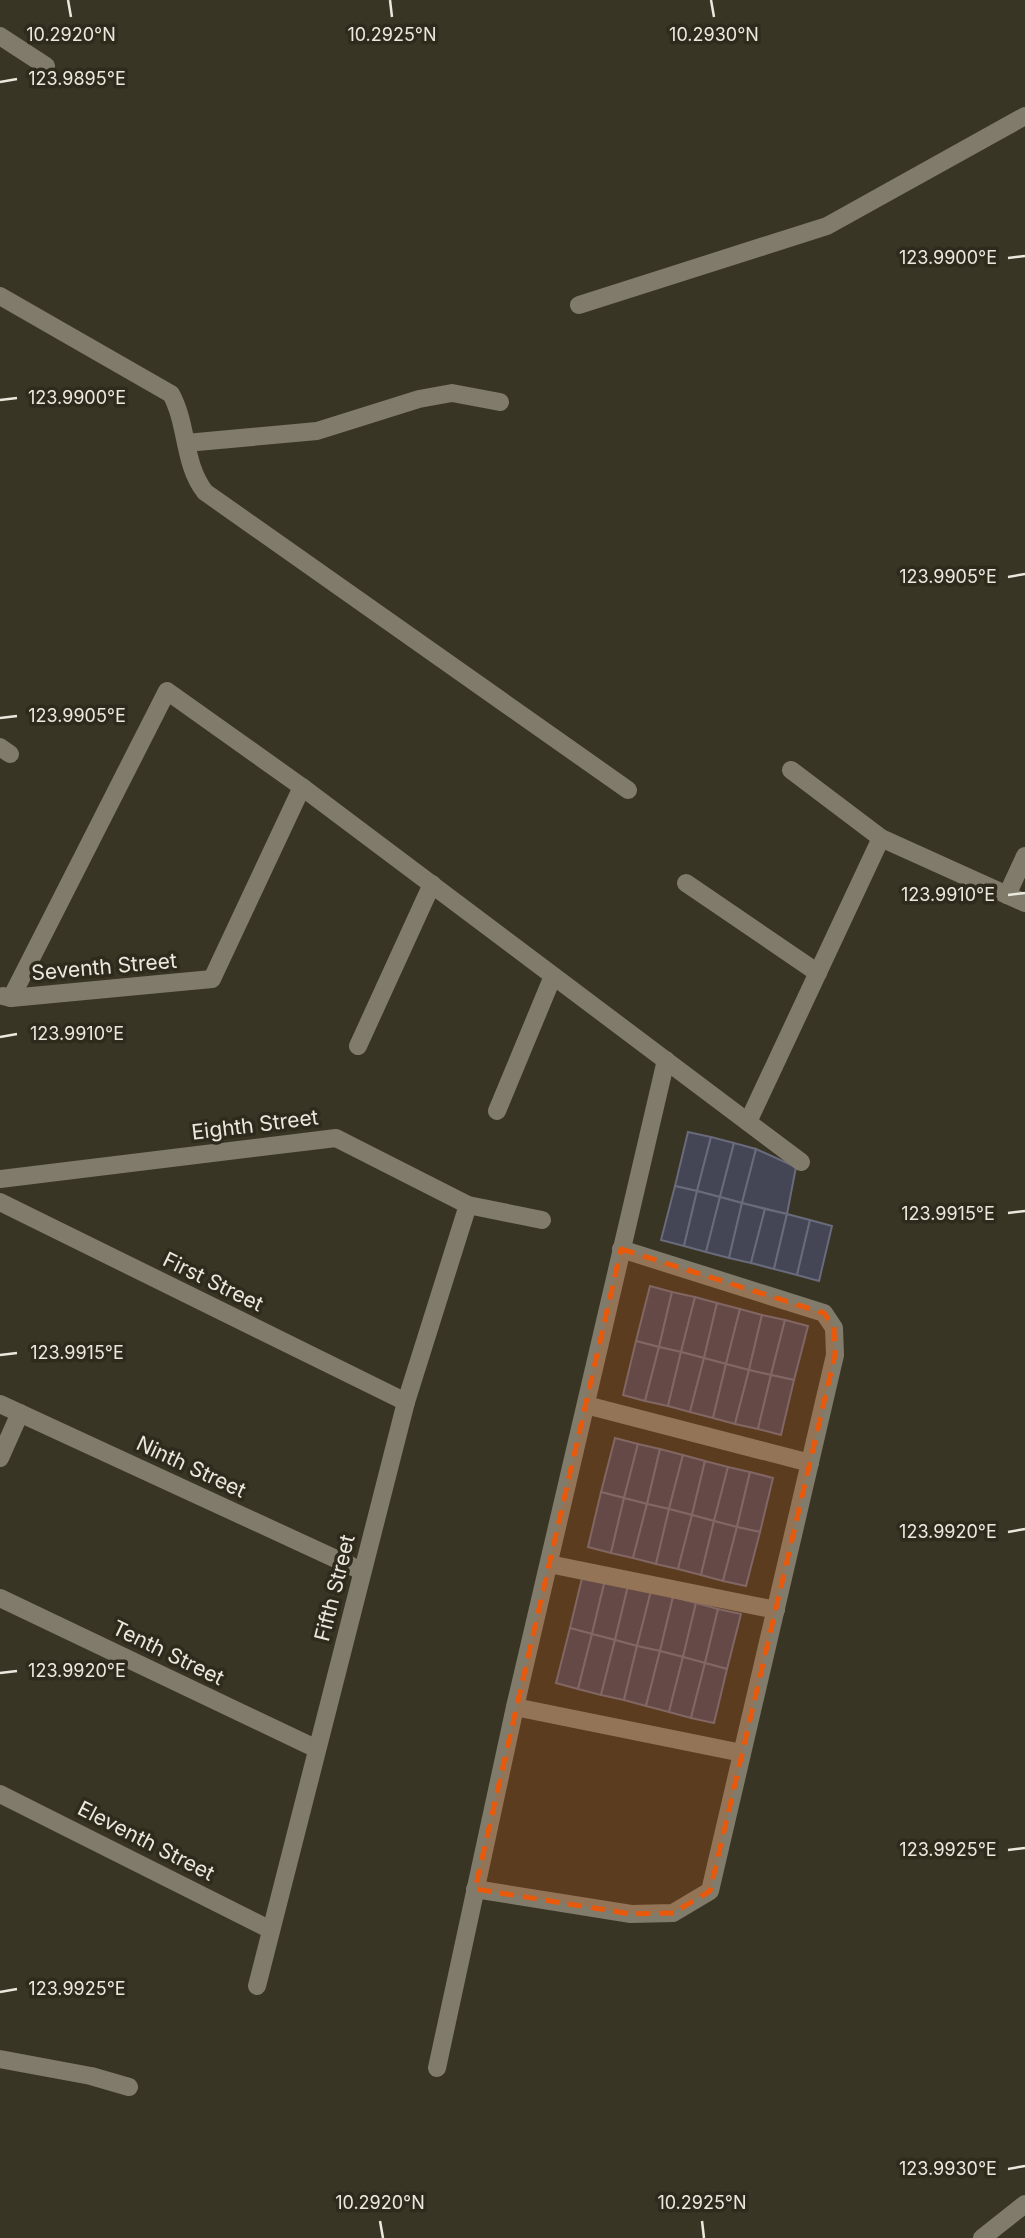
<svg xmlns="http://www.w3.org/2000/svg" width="1025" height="2238" viewBox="0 0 1025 2238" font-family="Inter,sans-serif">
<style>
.building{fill:#444555;stroke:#696a7b;stroke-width:2}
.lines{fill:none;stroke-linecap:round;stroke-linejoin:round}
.service{stroke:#807b6a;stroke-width:18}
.minor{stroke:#807b6a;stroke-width:18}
.marked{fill:#e8590c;fill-opacity:0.2;stroke:#e8590c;stroke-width:5;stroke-dasharray:14 9;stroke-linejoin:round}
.ticks{fill:none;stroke:#ebe8de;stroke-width:2.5}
.labels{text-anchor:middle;stroke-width:7;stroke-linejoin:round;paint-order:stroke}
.street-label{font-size:21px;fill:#ebe8de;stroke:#2f2b1c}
.ticks-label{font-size:18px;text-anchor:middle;fill:#ebe8de;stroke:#2f2b1c;stroke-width:7;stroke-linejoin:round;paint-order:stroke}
</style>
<rect width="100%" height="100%" fill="#393525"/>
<g class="building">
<path d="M688,1132L711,1137L697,1191L675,1186Z"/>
<path d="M711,1137L734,1143L720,1197L697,1191Z"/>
<path d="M734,1143L756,1149L742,1203L720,1197Z"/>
<path d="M756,1149L796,1167L787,1214L742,1203Z"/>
<path d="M675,1186L697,1191L684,1246L661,1240Z"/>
<path d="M697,1191L720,1197L706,1252L684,1246Z"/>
<path d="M720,1197L742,1203L729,1258L706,1252Z"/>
<path d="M742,1203L765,1209L751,1263L729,1258Z"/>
<path d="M765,1209L787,1214L774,1269L751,1263Z"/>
<path d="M787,1214L810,1220L797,1275L774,1269Z"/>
<path d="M810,1220L832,1226L819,1281L797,1275Z"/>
<path d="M650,1286L672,1292L659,1347L636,1341Z"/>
<path d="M672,1292L695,1297L681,1352L659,1347Z"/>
<path d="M695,1297L717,1303L704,1358L681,1352Z"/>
<path d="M717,1303L740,1309L726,1364L704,1358Z"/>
<path d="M740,1309L762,1315L749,1370L726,1364Z"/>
<path d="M762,1315L785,1320L771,1375L749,1370Z"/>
<path d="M785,1320L808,1326L794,1380L771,1375Z"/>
<path d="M636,1341L659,1347L645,1401L623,1395Z"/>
<path d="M659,1347L681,1352L668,1406L645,1401Z"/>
<path d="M681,1352L704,1358L690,1412L668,1406Z"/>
<path d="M704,1358L726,1364L713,1418L690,1412Z"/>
<path d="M726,1364L749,1370L735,1424L713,1418Z"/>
<path d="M749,1370L771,1375L758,1429L735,1424Z"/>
<path d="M771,1375L794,1380L781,1435L758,1429Z"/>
<path d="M615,1438L638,1444L624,1498L601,1492Z"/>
<path d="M638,1444L660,1449L647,1504L624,1498Z"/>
<path d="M660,1449L683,1455L669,1509L647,1504Z"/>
<path d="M683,1455L705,1461L692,1515L669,1509Z"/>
<path d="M705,1461L728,1467L714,1521L692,1515Z"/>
<path d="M728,1467L750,1472L737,1527L714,1521Z"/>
<path d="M750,1472L773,1478L760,1532L737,1527Z"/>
<path d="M601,1492L624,1498L611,1553L588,1547Z"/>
<path d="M624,1498L647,1504L633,1558L611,1553Z"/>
<path d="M647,1504L669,1509L656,1564L633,1558Z"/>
<path d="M669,1509L692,1515L678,1569L656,1564Z"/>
<path d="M692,1515L714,1521L701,1575L678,1569Z"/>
<path d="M714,1521L737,1527L723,1581L701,1575Z"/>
<path d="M737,1527L760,1532L746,1586L723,1581Z"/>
<path d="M583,1574L605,1580L592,1634L570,1628Z"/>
<path d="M605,1580L628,1586L615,1640L592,1634Z"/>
<path d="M628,1586L651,1591L637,1646L615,1640Z"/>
<path d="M651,1591L673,1597L660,1651L637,1646Z"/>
<path d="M673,1597L696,1603L683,1657L660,1651Z"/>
<path d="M696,1603L718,1609L705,1663L683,1657Z"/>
<path d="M718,1609L741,1614L727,1669L705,1663Z"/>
<path d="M570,1628L592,1634L578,1689L556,1683Z"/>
<path d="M592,1634L615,1640L601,1695L578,1689Z"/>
<path d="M615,1640L637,1646L624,1700L601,1695Z"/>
<path d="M637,1646L660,1651L646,1706L624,1700Z"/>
<path d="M660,1651L683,1657L669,1712L646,1706Z"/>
<path d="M683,1657L705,1663L691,1718L669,1712Z"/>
<path d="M705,1663L727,1669L714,1723L691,1718Z"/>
</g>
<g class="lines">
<path class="service" d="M0,36L46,66"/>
<g class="minor">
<path d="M0,296L171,394C188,425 183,464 205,492L628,790"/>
<path d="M579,305L827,226L1025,116"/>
<path d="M186,443L317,431L419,399L452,393L500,402"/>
<path d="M0,747L10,754"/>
<path d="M791,770L881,838L1025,903"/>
<path d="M686,883L818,973"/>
<path d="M1007,895L1025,856"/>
<path d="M3,996L11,998L212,979L302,787"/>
<path d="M11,998L167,691L302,787L801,1162"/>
<path d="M358,1046L432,884"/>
<path d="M497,1111L553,976"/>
<path d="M748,1122L881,838"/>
<path d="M0,1179L336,1138L468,1205L542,1220"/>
<path d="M0,1202L406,1402"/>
<path d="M0,1404L362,1571"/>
<path d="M586,1405L810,1463"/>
<path d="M0,1458L20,1413"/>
<path d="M549,1564L776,1610"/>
<path d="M0,1598L317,1749"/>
<path d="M515,1707L742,1753"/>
<path d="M0,1794L271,1930"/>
<path d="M475,1889L631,1914L673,1913L710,1891L835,1355L834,1328L824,1313L621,1249"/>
<path d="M257,1986L406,1402L468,1205"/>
<path d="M0,2059L91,2076L129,2087"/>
<path d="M437,2068L515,1707L666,1060"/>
<path d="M982,2238L1025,2204"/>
</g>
</g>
<path class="marked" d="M621,1249L824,1313L834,1328L835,1355L710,1891L673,1913L631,1914L475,1889Z"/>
<path class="ticks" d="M68,0L71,17M390,0L392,17M711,0L714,17M0,82L17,79M1008,258L1025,256M0,400L17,398M1008,577L1025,574M0,718L17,716M1008,895L1025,893M0,1037L17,1034M1008,1213L1025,1211M0,1355L17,1353M1008,1532L1025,1529M0,1673L17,1671M1008,1850L1025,1848M0,1992L17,1989M1008,2169L1025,2166M380,2221L383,2238M702,2221L704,2238"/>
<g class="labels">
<g class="street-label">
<text transform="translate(104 967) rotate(-5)" y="7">Seventh Street</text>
<text transform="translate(255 1125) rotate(-7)" y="7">Eighth Street</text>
<text transform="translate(213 1282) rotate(26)" y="7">First Street</text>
<text transform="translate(191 1467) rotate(25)" y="7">Ninth Street</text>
<text transform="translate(335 1588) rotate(-76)" y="7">Fifth Street</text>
<text transform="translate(168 1653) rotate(26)" y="7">Tenth Street</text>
<text transform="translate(146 1841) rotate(27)" y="7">Eleventh Street</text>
</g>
</g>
<g class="ticks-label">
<text x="71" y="41">10.2920°N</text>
<text x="392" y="41">10.2925°N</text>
<text x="714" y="41">10.2930°N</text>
<text x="77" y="85">123.9895°E</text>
<text x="948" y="264">123.9900°E</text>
<text x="77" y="404">123.9900°E</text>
<text x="948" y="583">123.9905°E</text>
<text x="77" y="722">123.9905°E</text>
<text x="948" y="901">123.9910°E</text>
<text x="77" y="1040">123.9910°E</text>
<text x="948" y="1220">123.9915°E</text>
<text x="77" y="1359">123.9915°E</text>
<text x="948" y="1538">123.9920°E</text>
<text x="77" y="1677">123.9920°E</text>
<text x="948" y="1856">123.9925°E</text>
<text x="77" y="1995">123.9925°E</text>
<text x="948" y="2175">123.9930°E</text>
<text x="380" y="2209">10.2920°N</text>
<text x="702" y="2209">10.2925°N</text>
</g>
</svg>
